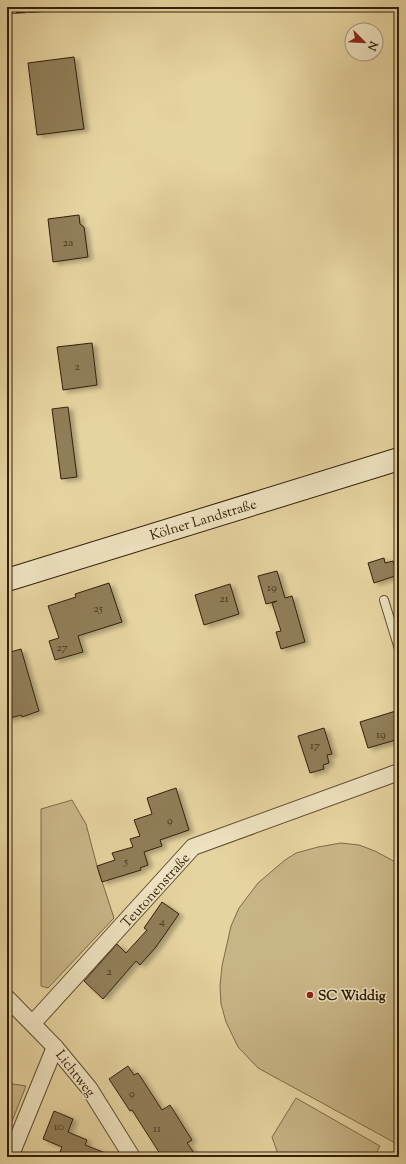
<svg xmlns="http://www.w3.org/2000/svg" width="406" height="1164" viewBox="0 0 406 1164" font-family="'Sorts Mill Goudy',serif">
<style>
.green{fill:#c8b586;stroke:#7e6a48}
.building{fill:#907e58;stroke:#33200a;filter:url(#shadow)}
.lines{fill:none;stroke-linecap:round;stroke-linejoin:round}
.service-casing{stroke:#604d30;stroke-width:10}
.minor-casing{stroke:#604d30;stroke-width:18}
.secondary-casing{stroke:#33200a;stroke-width:24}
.service{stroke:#efe3c1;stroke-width:8}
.minor{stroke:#efe3c1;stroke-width:16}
.secondary{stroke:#efe3c1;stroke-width:22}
.rail-casing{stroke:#33200a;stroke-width:4.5}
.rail{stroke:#efe3c1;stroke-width:3;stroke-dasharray:9;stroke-linecap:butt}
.poi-dot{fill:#8f2418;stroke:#efe3c1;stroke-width:1.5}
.labels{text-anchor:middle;stroke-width:3;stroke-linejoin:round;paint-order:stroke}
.number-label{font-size:12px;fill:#4a381e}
.street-label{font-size:14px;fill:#33200a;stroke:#efe3c1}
.poi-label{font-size:14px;font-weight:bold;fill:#33200a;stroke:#efe3c1;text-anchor:start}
</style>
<defs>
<filter id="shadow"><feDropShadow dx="4.5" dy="2.5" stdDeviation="2" flood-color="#0004"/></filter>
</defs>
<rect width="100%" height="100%" fill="#e6d4a0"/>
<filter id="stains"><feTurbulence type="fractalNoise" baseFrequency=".005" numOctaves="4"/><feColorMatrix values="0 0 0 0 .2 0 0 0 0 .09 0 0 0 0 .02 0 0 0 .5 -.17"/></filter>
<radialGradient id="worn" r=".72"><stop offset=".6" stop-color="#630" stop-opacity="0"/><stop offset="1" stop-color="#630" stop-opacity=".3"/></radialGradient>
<g class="green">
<path d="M72,800L86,824L97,866L114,918L48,988L41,986V809Z"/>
<path d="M341,843L359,845L375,851L399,864V1145L258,1068L238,1047L226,1022L221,1004L220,986L222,966L231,926L239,908L258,883L285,860L296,853L318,847Z"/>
<path d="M7,1083L26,1086L7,1134Z"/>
<path d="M296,1098L380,1146L374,1157H279L272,1137Z"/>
</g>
<g class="building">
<path d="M74,57L84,129L37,135L28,63Z"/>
<path d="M79,215L80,224L84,227L88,257L53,262L48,219Z"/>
<path d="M92,343L97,385L63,390L57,347Z"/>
<path d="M68,407L77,477L61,479L52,409Z"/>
<path d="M384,558L385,563L393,561L398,575L374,583L368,563Z"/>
<path d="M277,571L285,598L292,596L305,642L281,649L276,632L281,631L272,603L277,601L266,604L258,576Z"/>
<path d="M109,583L122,622L78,636L83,652L55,660L49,641L59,638L48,606L76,597L75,594Z"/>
<path d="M230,584L239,614L204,625L195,595Z"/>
<path d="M21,649L39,711L22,717L21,715L7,719V653Z"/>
<path d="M399,710V739L368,748L360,722Z"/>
<path d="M324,728L332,754L327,755L329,763L323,765L324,769L310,773L298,736Z"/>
<path d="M176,788L189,830L160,840L162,846L144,852L148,865L140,868L141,870L102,882L97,866L115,860L112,853L133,847L130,839L140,836L134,820L152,814L147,798Z"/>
<path d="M162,902L179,914L156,947L140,965L136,961L103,999L84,981L117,944L126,953L147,930L144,928Z"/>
<path d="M128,1066L134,1075L138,1073L162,1110L170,1105L192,1140L187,1143L197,1157H162L132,1110L130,1111L109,1079Z"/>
<path d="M54,1111L73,1119L68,1132L87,1140L85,1145L113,1156V1157H58L62,1147L43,1139Z"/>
</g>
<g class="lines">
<defs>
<path id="service" d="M384,600L399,649"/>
<g id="minor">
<path d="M7,998L55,1047L89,1088L132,1157"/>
<path d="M33,1023L193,847L399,772"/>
<path d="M10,1157L55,1047"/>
</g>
<path id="secondary" d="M7,580L399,459"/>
</defs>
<use href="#service" class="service-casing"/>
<use href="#minor" class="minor-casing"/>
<use href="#secondary" class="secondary-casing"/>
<use href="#service" class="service"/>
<use href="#minor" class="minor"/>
<use href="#secondary" class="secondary"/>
<defs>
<path id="rail" d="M7,12L89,7"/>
</defs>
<use href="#rail" class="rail-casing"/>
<use href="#rail" class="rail"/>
</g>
<circle class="poi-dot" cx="310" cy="995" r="4"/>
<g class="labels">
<g class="number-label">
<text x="68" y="246">2a</text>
<text x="77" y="370">2</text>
<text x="272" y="591">19</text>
<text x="224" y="602">21</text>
<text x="98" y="612">25</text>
<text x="62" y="651">27</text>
<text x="381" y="738">19</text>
<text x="315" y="749">17</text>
<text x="170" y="824">9</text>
<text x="126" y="865">5</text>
<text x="162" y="925">4</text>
<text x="109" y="975">2</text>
<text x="132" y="1097">9</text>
<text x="59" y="1130">10</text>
<text x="157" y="1132">11</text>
</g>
<g class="street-label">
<text transform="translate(203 519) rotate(-17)" y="5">Kölner Landstraße</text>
<text transform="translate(155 890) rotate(-48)" y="5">Teutonenstraße</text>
<text transform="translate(76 1073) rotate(52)" y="5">Lichtweg</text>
</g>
<g class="poi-label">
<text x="318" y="1000">SC Widdig</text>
</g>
</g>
<rect width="406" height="1164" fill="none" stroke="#e6d4a0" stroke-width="24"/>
<rect x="8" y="8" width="390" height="1148" fill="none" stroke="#33200a" stroke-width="2"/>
<rect x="12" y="12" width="382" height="1140" fill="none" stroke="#33200a"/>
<g transform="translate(364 42) rotate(114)"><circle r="19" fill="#efe3c1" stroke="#a49578"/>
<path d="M0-3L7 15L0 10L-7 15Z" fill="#8f2418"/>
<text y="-6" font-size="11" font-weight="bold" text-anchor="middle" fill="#33200a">N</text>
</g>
<rect width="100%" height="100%" filter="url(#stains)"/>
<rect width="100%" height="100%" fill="url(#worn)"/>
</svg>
